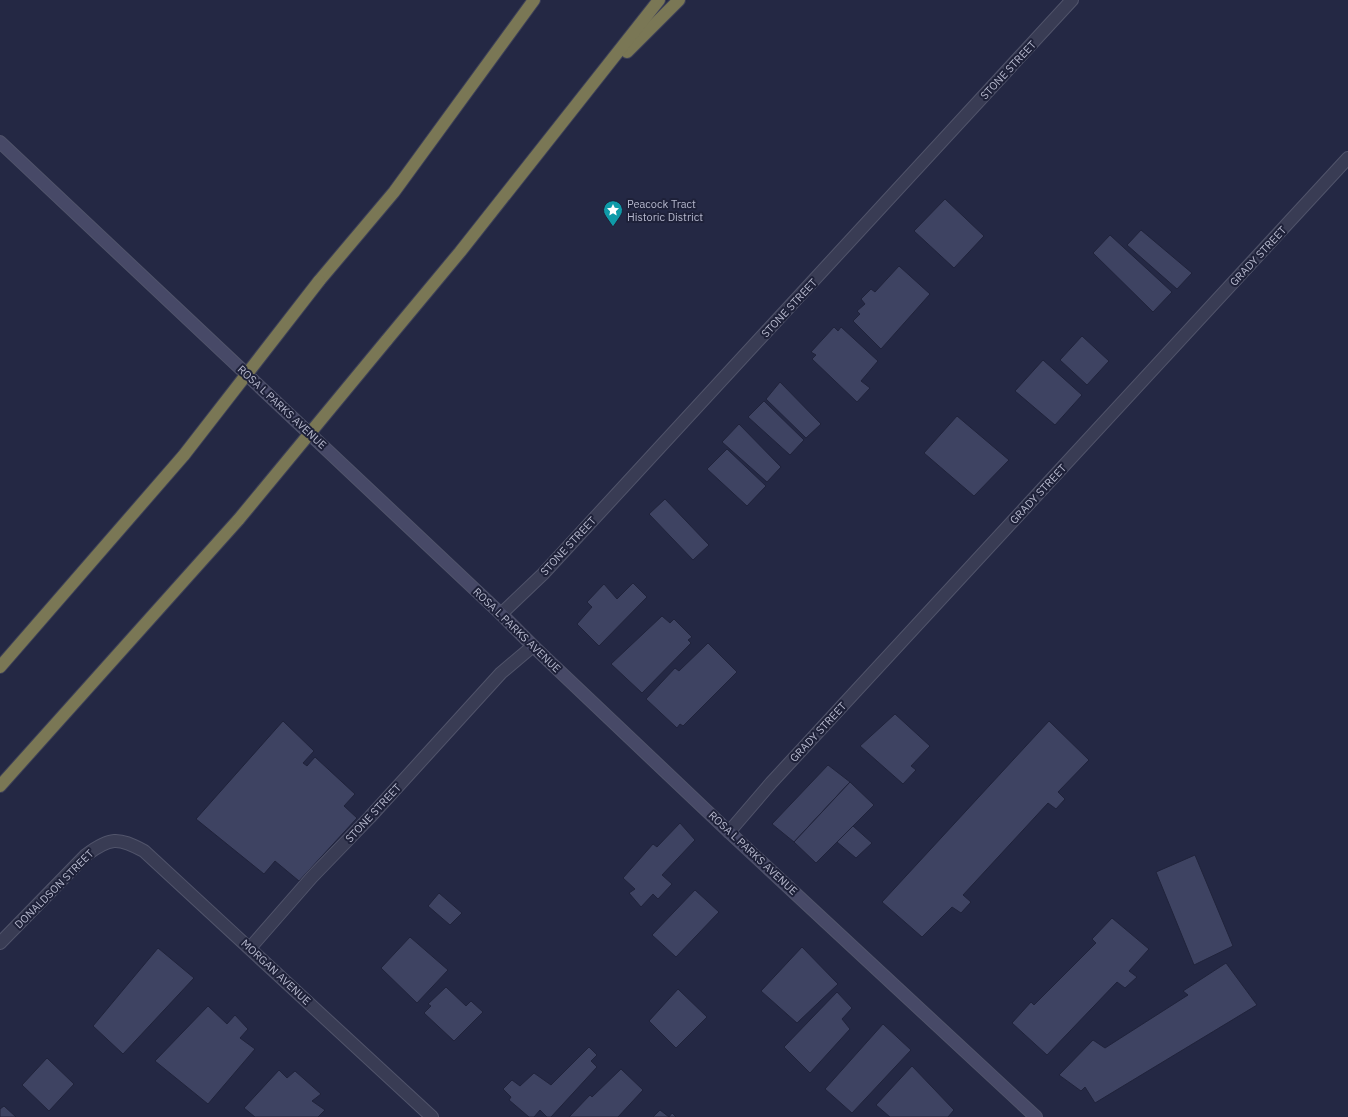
<svg xmlns="http://www.w3.org/2000/svg" width="1348" height="1117" viewBox="0 0 1348 1117" font-family="'IBM Plex Sans',sans-serif">
<style>
.building{fill:#3e4362;stroke:#20233b}
.lines{fill:none;stroke-linecap:round;stroke-linejoin:round}
.street-casing{stroke:#51546b;stroke-width:14}
.secondary-casing{stroke:#51546b;stroke-width:14}
.highway-casing{stroke:#3e4158;stroke-width:14}
.street{stroke:#393c54;stroke-width:12}
.secondary{stroke:#474967;stroke-width:12}
.highway{stroke:#7a7755;stroke-width:12}
.highway-bridge-casing{stroke:#3e4158;stroke-width:14;stroke-linecap:butt}
.highway-bridge{stroke:#7a7755;stroke-width:12}
.labels{text-anchor:middle;stroke-width:4;stroke-linejoin:round;paint-order:stroke}
.street-label{font-size:11px;fill:#b6b8cd;stroke:#1e2139}
.poi-label{font-size:11px;fill:#b6b8cd;stroke:#1e2139;text-anchor:start}
</style>
<rect width="100%" height="100%" fill="#242844"/>
<g class="building">
<path d="M945,199L984,236L954,268L914,231Z"/>
<path d="M1141,230L1192,273L1177,289L1127,245Z"/>
<path d="M1110,235L1172,292L1153,312L1093,253Z"/>
<path d="M899,266L930,294L881,349L853,321L860,314L857,311L865,304L861,299L871,289L875,292Z"/>
<path d="M834,327L838,331L841,327L878,361L861,381L870,388L857,402L812,359L816,355L811,352Z"/>
<path d="M1082,336L1109,361L1087,385L1060,360Z"/>
<path d="M1043,360L1082,395L1055,425L1015,391Z"/>
<path d="M780,382L821,424L806,438L766,399Z"/>
<path d="M764,401L804,440L790,455L748,417Z"/>
<path d="M957,416L1009,460L974,496L924,453Z"/>
<path d="M739,424L781,467L767,482L722,442Z"/>
<path d="M727,449L766,486L747,506L707,469Z"/>
<path d="M665,499L709,545L693,560L649,514Z"/>
<path d="M633,583L647,597L599,646L577,624L592,607L587,602L604,584L617,599Z"/>
<path d="M662,616L670,623L674,619L692,637L688,640L691,643L642,693L611,664Z"/>
<path d="M708,643L737,672L683,726L680,724L677,728L646,699L675,668L679,671Z"/>
<path d="M895,714L930,746L911,766L916,770L903,784L860,746Z"/>
<path d="M283,721L314,751L303,763L307,766L315,757L355,794L344,806L357,818L299,881L275,861L264,874L196,819Z"/>
<path d="M1049,721L1089,760L1058,792L1065,799L1056,809L1048,803L963,895L971,902L961,913L952,907L922,937L882,902Z"/>
<path d="M828,765L850,782L794,842L772,824Z"/>
<path d="M850,782L874,805L816,863L794,842Z"/>
<path d="M680,823L695,840L662,875L672,884L658,899L653,894L641,907L629,893L635,889L623,878L653,844L657,847Z"/>
<path d="M853,826L872,843L856,858L837,842Z"/>
<path d="M1195,855L1233,946L1194,965L1156,872Z"/>
<path d="M695,890L719,912L676,957L652,935Z"/>
<path d="M439,893L462,913L450,925L428,906Z"/>
<path d="M1112,918L1149,949L1129,971L1137,977L1125,988L1117,982L1047,1055L1012,1023L1031,1002L1034,1005L1096,943L1092,939Z"/>
<path d="M410,937L448,970L417,1003L381,968Z"/>
<path d="M802,947L838,984L797,1023L761,991Z"/>
<path d="M158,948L194,978L123,1054L93,1026Z"/>
<path d="M1226,963L1257,1005L1095,1103L1085,1087L1081,1091L1059,1075L1093,1040L1105,1048L1188,995L1183,991Z"/>
<path d="M446,987L466,1006L471,1001L483,1012L454,1041L424,1013L431,1006L428,1004Z"/>
<path d="M678,989L707,1017L676,1048L649,1021Z"/>
<path d="M837,992L852,1008L842,1019L850,1029L810,1073L784,1047Z"/>
<path d="M208,1006L227,1024L235,1015L248,1029L240,1038L255,1049L208,1104L155,1061Z"/>
<path d="M883,1024L911,1050L852,1113L825,1089Z"/>
<path d="M589,1047L597,1055L591,1061L597,1067L551,1117H547L540,1110L534,1117H529L509,1100L511,1097L503,1089L512,1080L520,1086L534,1073L551,1085Z"/>
<path d="M47,1058L74,1084L49,1111L22,1085Z"/>
<path d="M912,1066L954,1110L948,1117H890L876,1105Z"/>
<path d="M621,1069L643,1090L618,1117H569L590,1095L592,1097Z"/>
<path d="M279,1070L287,1078L295,1071L321,1094L312,1101L325,1110L318,1117H255L244,1108Z"/>
<path d="M4,1106L16,1117H0V1109Z"/>
<path d="M660,1110L669,1117L672,1113L676,1117H653Z"/>
</g>
<g class="lines">
<defs>
<g id="street">
<path d="M501,614L543,574L1072,0"/>
<path d="M729,832L771,783L1348,158"/>
<path d="M0,943L86,855C110,837 118,837 144,851L432,1117"/>
<path d="M250,948L312,877L370,817L501,673L533,646"/>
</g>
<path id="secondary" d="M0,142L501,614L533,646L729,832L1036,1117"/>
<g id="highway">
<path d="M627,52L679,0"/>
<path d="M319,281L394,192L534,0"/>
<path d="M386,341L460,252L659,0"/>
<path d="M0,667L184,455"/>
<path d="M0,786L239,519"/>
</g>
</defs>
<use href="#street" class="street-casing"/>
<use href="#secondary" class="secondary-casing"/>
<use href="#highway" class="highway-casing"/>
<use href="#street" class="street"/>
<use href="#secondary" class="secondary"/>
<use href="#highway" class="highway"/>
<defs>
<g id="highway-bridge">
<path d="M184,455L319,281"/>
<path d="M239,519L386,341"/>
</g>
</defs>
<use href="#highway-bridge" class="highway-bridge-casing"/>
<use href="#highway-bridge" class="highway-bridge"/>
</g>
<defs>
<symbol id="sight-pin" viewBox="-11 -11 22 30"><path d="M0 17L-7.5 6A9.5 9.5 0 1 1 7.5 6Z" fill="#0f9aa8" stroke="#1e2139"/><path d="M0-6L1.8-2.2L6-1.7L2.9 1.2L3.7 5.4L0 3.3L-3.7 5.4L-2.9 1.2L-6-1.7L-1.8-2.2Z" fill="#fff"/></symbol>
</defs>
<g fill-rule="evenodd">
<use href="#sight-pin" x="602" y="199" width="22" height="30"/>
</g>
<g class="labels">
<g class="street-label">
<text transform="translate(1008 70) rotate(-47)" y="4">STONE STREET</text>
<text transform="translate(1258 256) rotate(-47)" y="4">GRADY STREET</text>
<text transform="translate(789 308) rotate(-47)" y="4">STONE STREET</text>
<text transform="translate(282 407) rotate(43)" y="4">ROSA L PARKS AVENUE</text>
<text transform="translate(1038 494) rotate(-47)" y="4">GRADY STREET</text>
<text transform="translate(568 546) rotate(-47)" y="4">STONE STREET</text>
<text transform="translate(517 630) rotate(44)" y="4">ROSA L PARKS AVENUE</text>
<text transform="translate(818 732) rotate(-47)" y="4">GRADY STREET</text>
<text transform="translate(373 813) rotate(-47)" y="4">STONE STREET</text>
<text transform="translate(753 853) rotate(43)" y="4">ROSA L PARKS AVENUE</text>
<text transform="translate(54 889) rotate(-45)" y="4">DONALDSON STREET</text>
<text transform="translate(276 972) rotate(43)" y="4">MORGAN AVENUE</text>
</g>
<g class="poi-label">
<text x="627" y="208">Peacock Tract<tspan x="627" dy="13">Historic District</tspan></text>
</g>
</g>
</svg>
